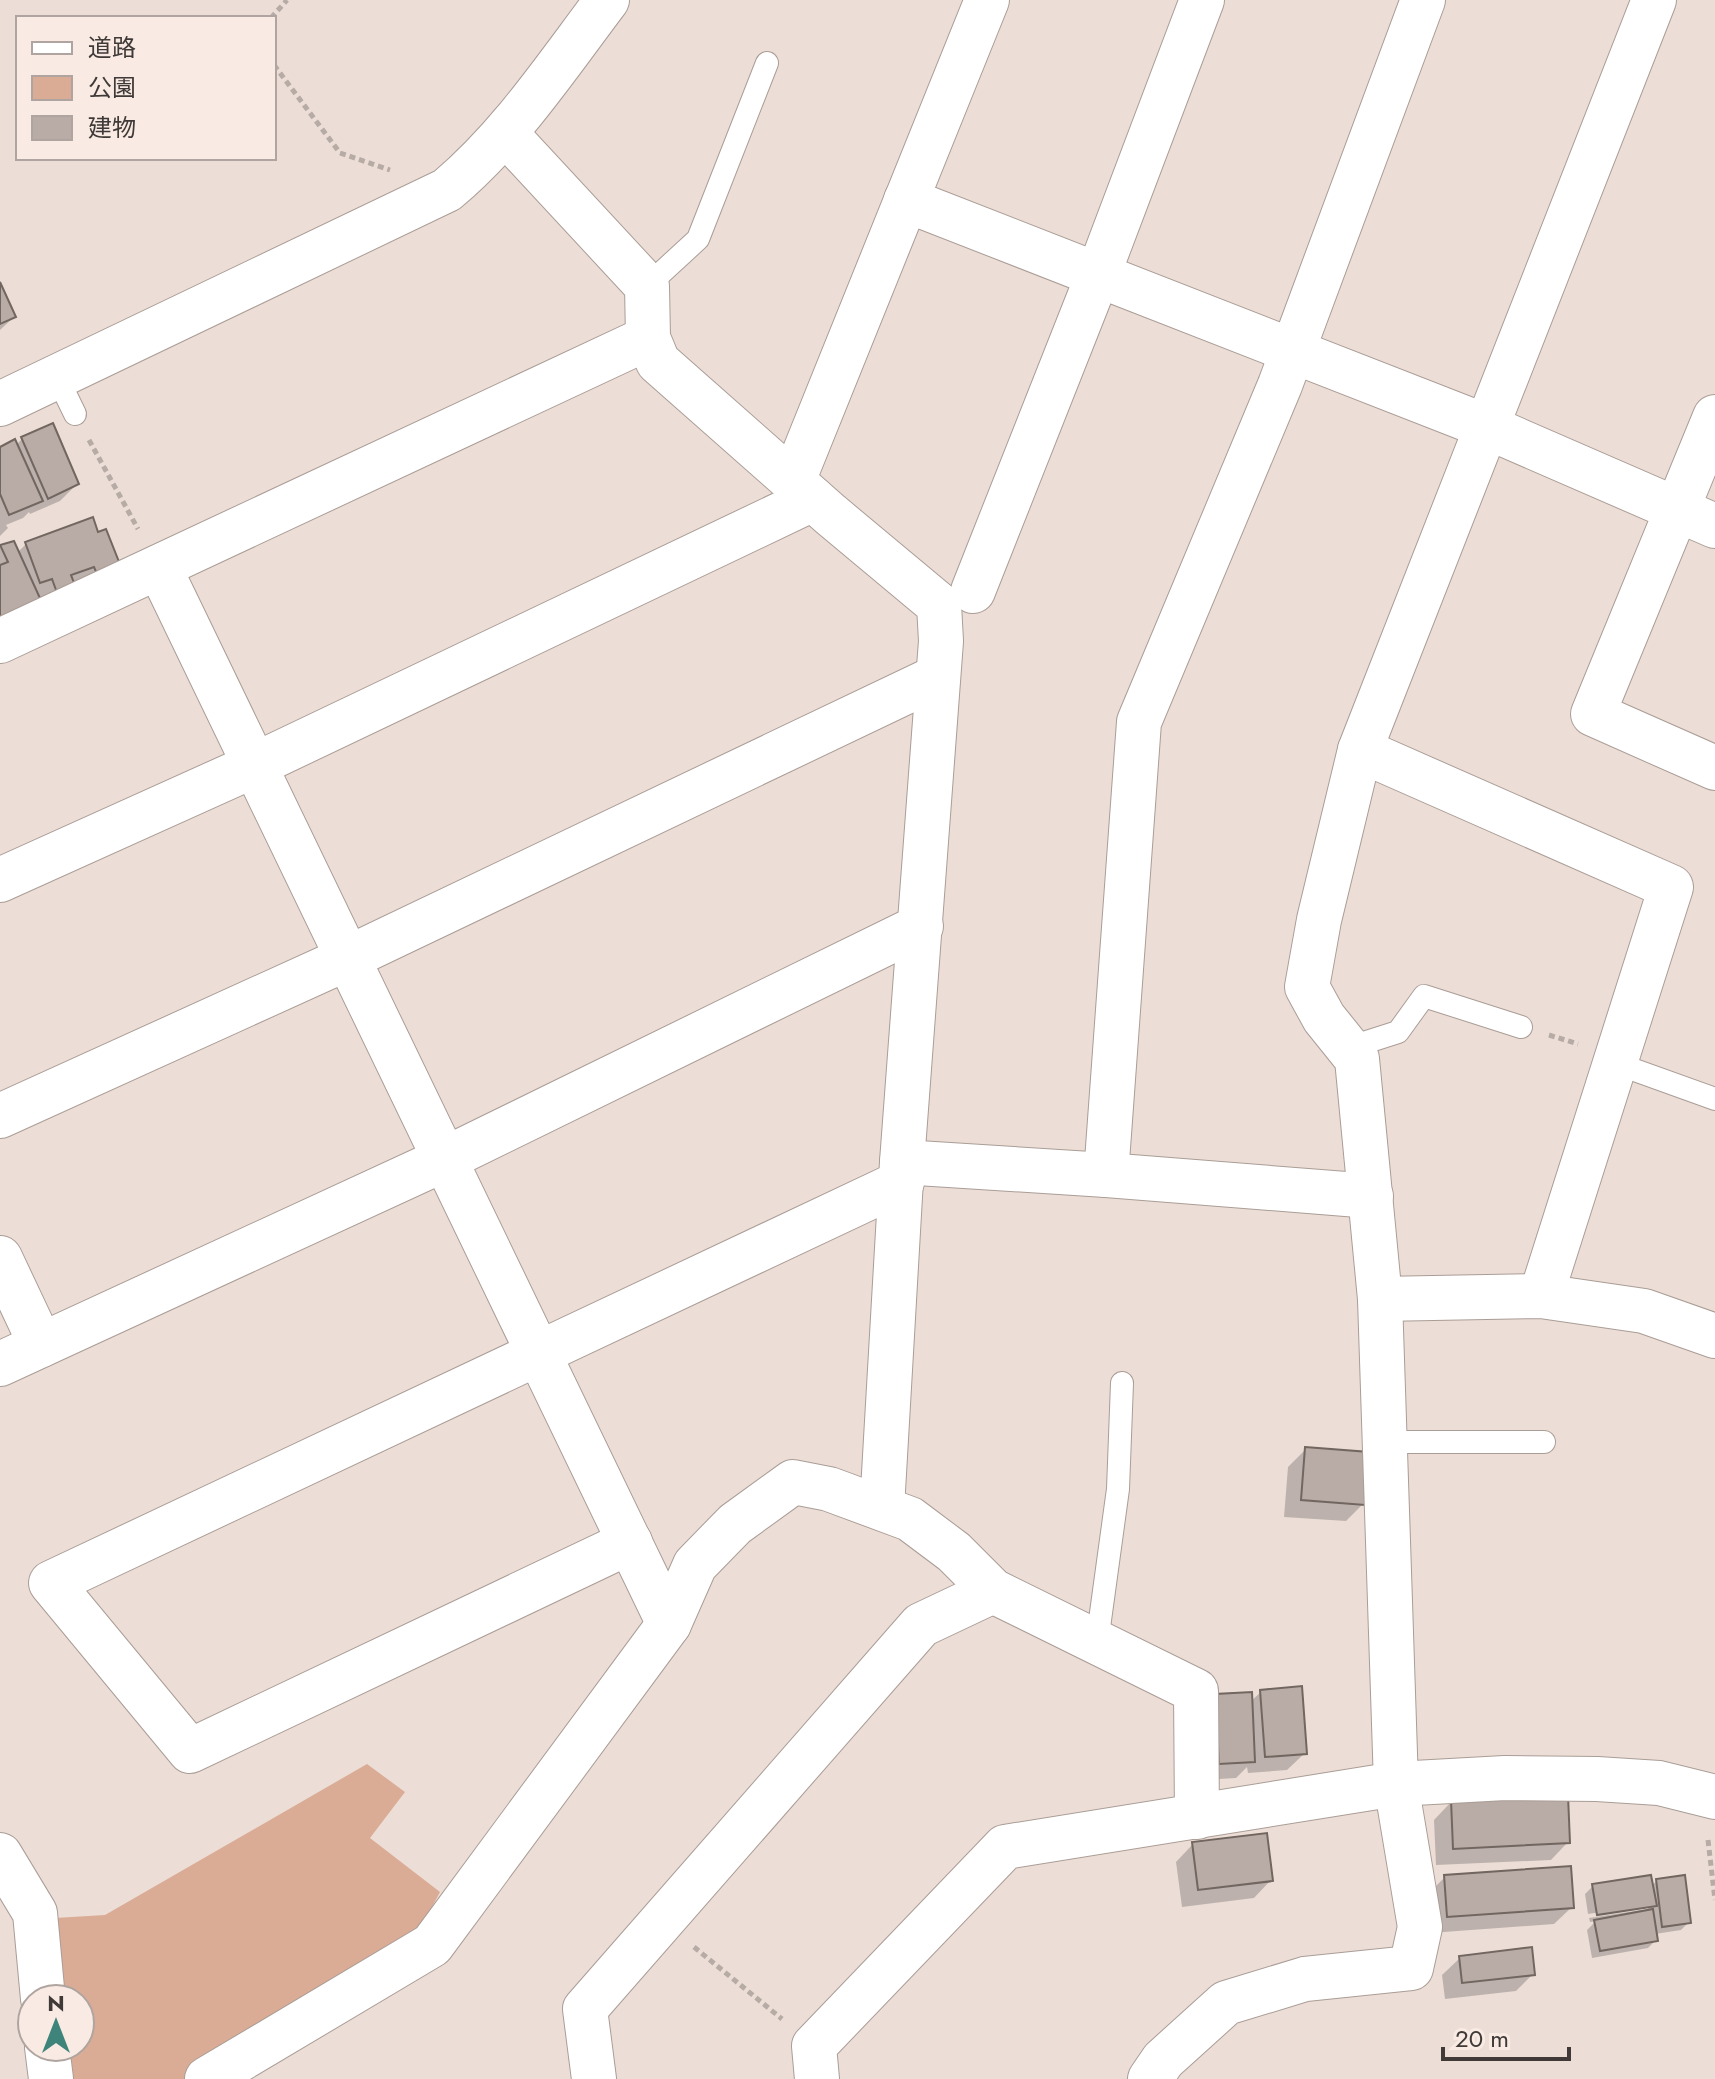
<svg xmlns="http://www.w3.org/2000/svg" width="1715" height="2079" viewBox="0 0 1715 2079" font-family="Jost,'Noto Sans JP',sans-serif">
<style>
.green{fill:#daac96}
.shadow{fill:#0003}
.building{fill:#b9aba5;stroke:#726660;stroke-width:2}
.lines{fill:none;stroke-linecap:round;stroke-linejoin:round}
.service-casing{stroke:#aa9d96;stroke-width:24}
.minor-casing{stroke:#aa9d96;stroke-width:46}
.tertiary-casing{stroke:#aa9d96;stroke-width:46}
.path{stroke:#b7aba6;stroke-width:5;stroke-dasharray:6 4;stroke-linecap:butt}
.service{stroke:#fff;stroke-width:22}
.minor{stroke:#fff;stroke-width:44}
.tertiary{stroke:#fff;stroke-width:44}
</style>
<rect width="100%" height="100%" fill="#ecded7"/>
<path class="green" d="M367,1764L405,1792L370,1838L440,1892L422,1926L188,2079H73L66,2047H80V1999H59L55,1918L105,1915Z"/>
<g class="shadow">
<path d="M0,287L14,317L0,330Z"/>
<path d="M22,439L77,484L60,501L30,514L29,512L23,518L6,525L8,528L0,536V449L16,445Z"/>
<path d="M97,535L121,571L0,635V548L17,553L26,544Z"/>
<path d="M1306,1449L1363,1504L1346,1521L1284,1517L1288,1467Z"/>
<path d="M1261,1692L1305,1753L1287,1770L1248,1773L1247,1767L1236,1778L1202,1780L1250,1702Z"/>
<path d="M1451,1802L1568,1842L1551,1860L1436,1865L1434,1820Z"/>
<path d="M1193,1844L1271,1880L1254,1898L1182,1907L1176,1862Z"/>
<path d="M1445,1877L1572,1907L1554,1924L1430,1933L1427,1895Z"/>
<path d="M1657,1881L1689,1922L1681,1930L1655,1934L1656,1940L1648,1948L1592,1958L1587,1930L1596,1921L1590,1922L1589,1918L1648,1909V1905L1588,1914L1585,1894L1593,1886H1651Z"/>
<path d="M1460,1958L1533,1974L1516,1991L1445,1999L1442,1975Z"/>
</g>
<g class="building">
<path d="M0,282L16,317L0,324Z"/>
<path d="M53,423L79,484L48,499L21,437Z"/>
<path d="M15,439L43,501L9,515L0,494V447Z"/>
<path d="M93,517L98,532L106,529L123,572L100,581L94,567L71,575L78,593L60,601L52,579L40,583L25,542Z"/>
<path d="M14,541L44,607L0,627V565L8,562L0,545Z"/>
<path d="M1305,1447L1369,1452L1365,1505L1301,1500Z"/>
<path d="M1302,1686L1307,1754L1265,1757L1260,1690Z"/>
<path d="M1252,1692L1255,1762L1219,1764L1215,1694Z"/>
<path d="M1568,1795L1570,1843L1453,1849L1451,1800Z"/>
<path d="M1267,1833L1273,1881L1198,1890L1192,1842Z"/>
<path d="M1571,1866L1574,1908L1447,1917L1444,1875Z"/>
<path d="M1651,1875L1657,1906L1597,1915L1592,1884Z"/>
<path d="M1685,1875L1691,1923L1662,1927L1656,1879Z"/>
<path d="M1653,1909L1658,1941L1600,1951L1594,1920Z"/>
<path d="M1532,1947L1535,1975L1462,1983L1459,1956Z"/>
</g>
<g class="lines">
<defs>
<g id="service">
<path d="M647,286L698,239L767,63"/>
<path d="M57,377L75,414"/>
<path d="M1348,1048L1398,1032L1424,996L1521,1027"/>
<path d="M1615,1063L1715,1099"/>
<path d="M1385,1442H1544"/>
<path d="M1097,1642L1118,1489L1122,1383"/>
</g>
<g id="minor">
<path d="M1654,0L1360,750L1319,920L1307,987L1324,1018L1357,1059L1380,1299L1541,1296L1644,1311L1715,1336"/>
<path d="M506,134L647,286L648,338L658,362L830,514L939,605L941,641L902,1162L882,1508"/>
<path d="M906,200L1485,426L1715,526"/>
<path d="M1715,417L1593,714L1715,768"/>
<path d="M793,481L987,0"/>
<path d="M159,567L669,1624"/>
<path d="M973,591L1098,275L1202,0"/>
<path d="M0,641L648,338"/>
<path d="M1360,750L1671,887L1541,1296"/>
<path d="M0,880L255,765L813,499"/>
<path d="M0,1116L348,958L937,677"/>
<path d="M902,1162L1106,1175L1371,1196"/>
<path d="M1106,1175L1139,722L1280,385L1423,0"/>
<path d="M0,1258L41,1345"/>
<path d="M0,1364L445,1159L921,926"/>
<path d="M630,1542L190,1751L51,1583L902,1182"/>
<path d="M0,1855L35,1913L43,1999"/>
<path d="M47,2047L51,2079"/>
<path d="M207,2079L432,1945L669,1624L695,1565L735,1524L793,1482L829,1489L910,1519L954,1552L993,1591L1196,1691L1197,1817"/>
<path d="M594,2079L585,2009L921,1625L993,1591"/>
<path d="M817,2079L814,2046L1005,1847L1396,1784L1505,1778L1597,1779L1659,1783L1715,1797"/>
<path d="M1150,2079L1163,2060L1226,2003L1305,1979L1411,1968L1420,1927L1396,1784L1380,1299"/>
</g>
<path id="tertiary" d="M0,404L447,190C511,136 557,66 607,0"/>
</defs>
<use href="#service" class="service-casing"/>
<use href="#minor" class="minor-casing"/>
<use href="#tertiary" class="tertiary-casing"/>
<g class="path">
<path d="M271,18L287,0"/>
<path d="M274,65L340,153L390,170"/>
<path d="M89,440L138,529"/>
<path d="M1549,1035L1578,1044"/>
<path d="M1708,1840L1715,1900"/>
<path d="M694,1947L782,2019"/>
</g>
<use href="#service" class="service"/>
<use href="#minor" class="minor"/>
<use href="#tertiary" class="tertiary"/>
</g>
<rect x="16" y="16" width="260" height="144" fill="#f9ebe4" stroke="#afa49f" stroke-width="2"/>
<rect x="32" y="42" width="40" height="12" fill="#ffffff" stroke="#afa49f" stroke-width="2"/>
<text x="88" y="56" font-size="24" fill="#3f3937">道路</text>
<rect x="32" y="76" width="40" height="24" fill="#daac96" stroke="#afa49f" stroke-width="2"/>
<text x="88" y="96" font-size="24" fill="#3f3937">公園</text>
<rect x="32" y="116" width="40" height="24" fill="#b9aba5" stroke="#afa49f" stroke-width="2"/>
<text x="88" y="136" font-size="24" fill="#3f3937">建物</text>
<g transform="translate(56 2023)"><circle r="38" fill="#f9ebe4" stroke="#afa49f" stroke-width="2"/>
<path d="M0-6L14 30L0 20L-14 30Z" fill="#3e847b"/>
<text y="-12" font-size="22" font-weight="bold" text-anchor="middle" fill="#3f3937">N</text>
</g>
<path d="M1443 2047v12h126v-12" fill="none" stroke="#3f3937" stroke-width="4"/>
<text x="1455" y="2047" font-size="24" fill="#3f3937" stroke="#f9ebe4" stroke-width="6" paint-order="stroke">20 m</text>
</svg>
